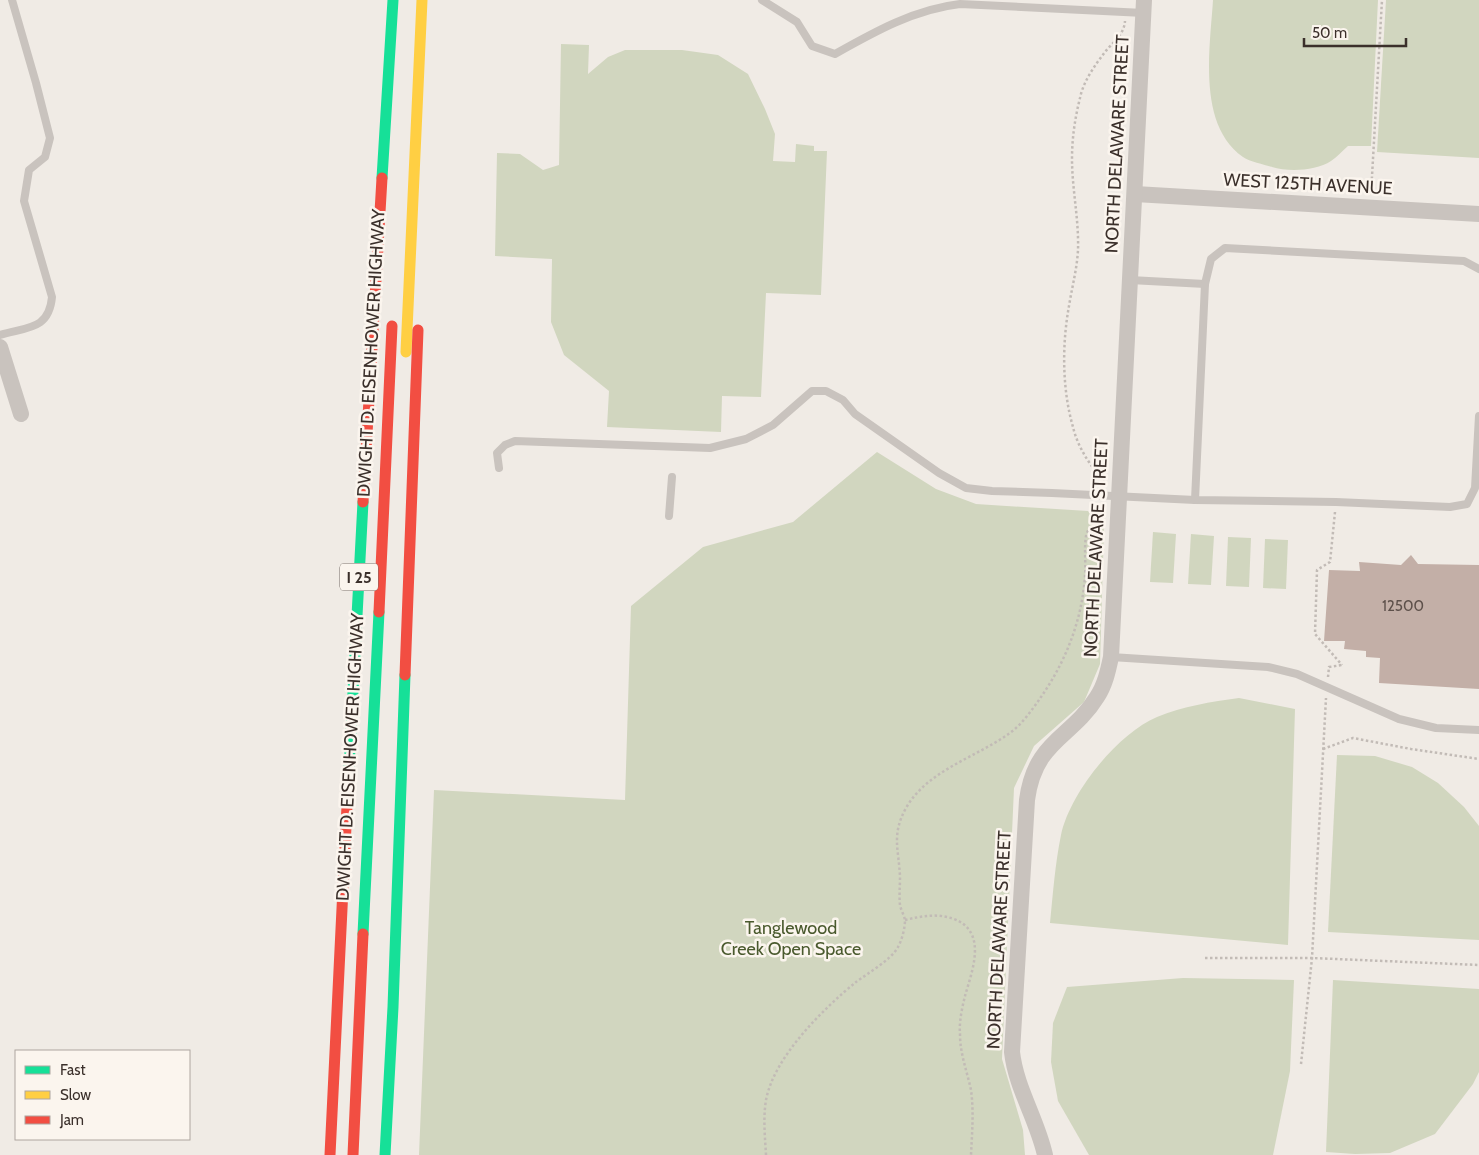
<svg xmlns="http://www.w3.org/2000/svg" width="1479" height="1155" viewBox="0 0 1479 1155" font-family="Cabin,sans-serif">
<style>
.green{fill:#d1d6bf}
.building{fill:#c3afa7}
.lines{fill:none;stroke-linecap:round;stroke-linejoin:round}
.path{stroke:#c2bbb6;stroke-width:2.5;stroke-dasharray:2.5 2.5;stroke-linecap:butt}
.lane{stroke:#c9c3be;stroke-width:8}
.street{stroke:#c9c3be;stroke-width:16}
.fast{stroke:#16e098;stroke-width:11}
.slow{stroke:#ffcf43;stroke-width:11}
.jam{stroke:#f24e42;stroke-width:11}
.labels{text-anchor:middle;stroke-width:5;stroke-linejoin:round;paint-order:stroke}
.number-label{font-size:15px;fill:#5d504a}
.shield{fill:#fbf5ee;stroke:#756b66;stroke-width:1}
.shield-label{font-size:16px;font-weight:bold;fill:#3b302b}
.street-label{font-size:18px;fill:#3b302b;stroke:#fbf5ee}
.park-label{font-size:18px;fill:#4a5a2e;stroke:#fbf5ee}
</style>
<rect width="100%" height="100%" fill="#f0ebe5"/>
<g class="green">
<path d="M1213,0H1378L1371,146H1348C1342,151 1337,157 1331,161C1316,171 1288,172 1272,167C1263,164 1250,162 1243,157C1197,125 1210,48 1213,0Z"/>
<path d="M1386,0H1479V158L1377,152Z"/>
<path d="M561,44L589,45L588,74L608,57L625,50H682L718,55L748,74L765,109L775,134L773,161L795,162L796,144L814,146V151H827L821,295L766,293L761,397L722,396L721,432L607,427L609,391L564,355L551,322L552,259L495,256L497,153L520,154L543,170L559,165Z"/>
<path d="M877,452L936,489L976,504L1088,511L1104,527L1100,664L1084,702L1034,746L1014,788L1002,1059L1023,1130L1025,1155H419L434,790L625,800L631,606L703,547L793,522Z"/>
<path d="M1153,532L1176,534L1173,583L1150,582Z"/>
<path d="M1191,534L1214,536L1211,585L1188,584Z"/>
<path d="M1228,537L1251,538L1249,587L1226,586Z"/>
<path d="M1265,539L1288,540L1286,589L1263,588Z"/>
<path d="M1239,698L1295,709L1288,945L1050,923C1053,894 1055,864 1061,835C1070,793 1117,734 1157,717C1183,706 1211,702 1239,698Z"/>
<path d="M1337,755L1375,756L1412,767L1438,783L1464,807L1479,826V940L1328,932Z"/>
<path d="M1183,978L1294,980L1290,1071L1273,1155H1089L1058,1101L1051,1062L1053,1023L1067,987Z"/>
<path d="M1333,980L1479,989V1072L1473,1084L1435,1134L1390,1153L1355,1154L1326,1152Z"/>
</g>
<path class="building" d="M1411,555L1418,564L1479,565V689L1379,683L1380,658L1366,657V651L1344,649L1345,641H1324L1329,570L1360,571L1359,562L1401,565Z"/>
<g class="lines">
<g class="path">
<path d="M1371,194L1382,0"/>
<path d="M1104,483C1102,476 1095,471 1091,465C1083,454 1076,440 1073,427C1062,389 1062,344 1069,306C1072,287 1077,269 1078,250C1079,219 1072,189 1072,159C1072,138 1075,118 1080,98C1083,82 1095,65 1105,52C1113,42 1124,35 1125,21"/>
<path d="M1335,512L1330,562L1317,570L1315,634L1342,665"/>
<path d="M1328,677L1329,667L1342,665"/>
<path d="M1323,749L1353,738L1411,749L1479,759"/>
<path d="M905,920C922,916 937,913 954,919C988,932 972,971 965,996C962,1008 959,1022 960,1034C960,1054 967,1071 971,1090C974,1112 972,1133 971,1155"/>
<path d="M1205,958H1312L1479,965"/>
<path d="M1301,1064L1312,958L1326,698"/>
<path d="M766,1155C765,1137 763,1118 766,1100C774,1057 823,1009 856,982C868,973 891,960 898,947C902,940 905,928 905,920C904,915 901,910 900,905C899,896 900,887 900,877C899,850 891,835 906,808C927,771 974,758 1007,735C1021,726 1032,710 1041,697C1066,661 1082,620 1085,576C1086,563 1084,549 1086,536C1089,524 1101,515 1102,506"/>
</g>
<g class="lane">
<path d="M762,0L797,22L812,46L835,54C874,32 915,9 960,4L1144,13"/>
<path d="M1130,280L1205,284"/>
<path d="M0,335C27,327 49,330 52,297L24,201L29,170L45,157L50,138L36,83L12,0"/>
<path d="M499,468L497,453L505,445L515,441L710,448L746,439L773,425L812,391H826L843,400L855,414L939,473L966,488L992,491L1052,493L1195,500L1336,502L1450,507L1467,504L1475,488L1479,416"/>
<path d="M1195,500L1205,284L1211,259L1225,248L1464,261L1479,269"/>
<path d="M669,516L672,477"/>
<path d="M1111,657L1268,667L1297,674L1399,719L1436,728L1479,730"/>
</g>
<g class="street">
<path d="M1135,194L1479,214"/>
<path d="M0,347L21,414"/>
<path d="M1045,1155C1037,1119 1016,1088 1012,1052L1027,800C1035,740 1071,739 1097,697C1105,685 1108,671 1111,657L1144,0"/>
</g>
<g class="fast">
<path d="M382,178L393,0"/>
<path d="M347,806L363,502"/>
<path d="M363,934L379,612"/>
<path d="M385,1155L393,1007L405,675"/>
</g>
<path class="slow" d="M406,352L422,0"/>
<g class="jam">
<path d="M363,502L382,178"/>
<path d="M379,612L392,326"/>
<path d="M405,675L418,330"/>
<path d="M330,1155L347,806"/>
<path d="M353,1155L363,934"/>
</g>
</g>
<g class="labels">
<g class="number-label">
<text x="1403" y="611">12500</text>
</g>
<rect class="shield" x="340" y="563.5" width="38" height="27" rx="4"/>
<g class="shield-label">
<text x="359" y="583">I 25</text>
</g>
<g class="street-label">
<text transform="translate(1117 144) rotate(-87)" y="6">NORTH DELAWARE STREET</text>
<text transform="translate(1308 184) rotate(3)" y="6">WEST 125TH AVENUE</text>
<text transform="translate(371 353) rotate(-87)" y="6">DWIGHT D. EISENHOWER HIGHWAY</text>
<text transform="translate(1096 548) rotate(-87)" y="6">NORTH DELAWARE STREET</text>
<text transform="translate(350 757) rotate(-87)" y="6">DWIGHT D. EISENHOWER HIGHWAY</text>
<text transform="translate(999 940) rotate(-87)" y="6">NORTH DELAWARE STREET</text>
</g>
<g class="park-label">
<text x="791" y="934">Tanglewood<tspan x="791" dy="21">Creek Open Space</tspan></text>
</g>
</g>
<rect x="15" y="1050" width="175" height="90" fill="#fbf5ee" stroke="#aea6a0"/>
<rect x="25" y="1066" width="25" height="8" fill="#16e098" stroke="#aea6a0"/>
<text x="60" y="1075" font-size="15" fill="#3b302b">Fast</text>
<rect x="25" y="1091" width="25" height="8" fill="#ffcf43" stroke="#aea6a0"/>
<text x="60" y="1100" font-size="15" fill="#3b302b">Slow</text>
<rect x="25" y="1116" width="25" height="8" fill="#f24e42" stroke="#aea6a0"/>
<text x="60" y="1125" font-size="15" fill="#3b302b">Jam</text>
<path d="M1304 38v8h102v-8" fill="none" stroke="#3b302b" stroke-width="2.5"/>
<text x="1312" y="38" font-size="15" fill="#3b302b" stroke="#fbf5ee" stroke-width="4" paint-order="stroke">50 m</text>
</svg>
